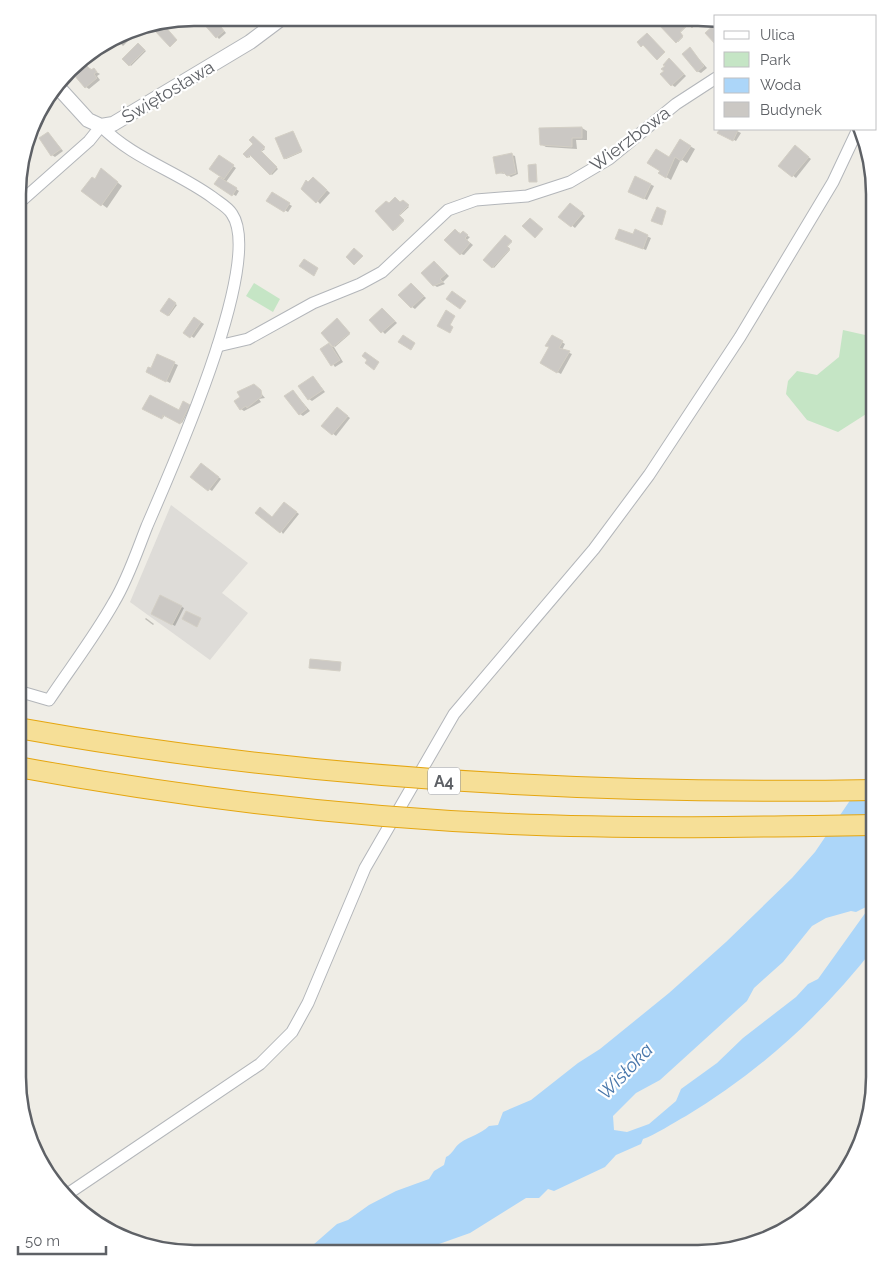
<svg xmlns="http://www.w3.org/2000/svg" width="892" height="1271" viewBox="0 0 892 1271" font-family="Raleway,sans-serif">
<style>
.industrial{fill:#dedcd8}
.green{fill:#c5e5c5}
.water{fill:#acd6f9;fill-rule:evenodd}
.shadow{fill:#0003}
.building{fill:#cbc8c4;stroke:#d3cfc5}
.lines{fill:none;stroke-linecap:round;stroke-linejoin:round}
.minor-casing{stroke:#b3b6ba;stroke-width:13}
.tertiary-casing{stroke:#b3b6ba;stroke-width:16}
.minor{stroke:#fff;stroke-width:11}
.tertiary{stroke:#fff;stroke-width:14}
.motorway-bridge-casing{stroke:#e5a610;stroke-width:22;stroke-linecap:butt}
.motorway-bridge{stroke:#f6df97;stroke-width:20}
.labels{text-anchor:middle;stroke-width:4.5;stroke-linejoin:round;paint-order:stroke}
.shield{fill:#fff;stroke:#8e9094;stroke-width:1}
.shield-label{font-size:16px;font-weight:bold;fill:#5e6166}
.street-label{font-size:18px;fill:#5e6166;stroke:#fff}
.water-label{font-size:19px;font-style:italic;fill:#4977ab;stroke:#fff}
.rim{fill:none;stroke:#5e6166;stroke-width:2.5}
</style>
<rect width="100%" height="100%" fill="#efede6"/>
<path class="industrial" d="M171,505L248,563L222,593L248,613L210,660L130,602Z"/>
<g class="green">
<path d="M254,283L280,299L273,312L246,296Z"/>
<path d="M843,330L874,337V409L838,432L807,420L786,394L788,381L797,371L817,375L839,357Z"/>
</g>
<path class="water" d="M874,765V948C822,1015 759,1072 686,1116C673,1123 655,1135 643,1139L641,1144L616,1155L605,1167L554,1191L548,1189L539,1198H526L470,1233L439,1244L429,1253L305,1252L337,1224L348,1220L369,1205L396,1191L429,1179L434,1171L444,1165L446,1157C453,1154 454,1147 460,1143C470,1136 481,1134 489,1126L498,1125L503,1112L531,1100L578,1063L600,1049L669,993L726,942L792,878L815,852ZM866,907V912L818,979L808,984L796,997L743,1038L717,1063L681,1089L676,1101L649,1124L627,1132L614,1130L613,1116L636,1093L660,1080L747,1001L754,988L783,962L812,926L826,918L851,911L856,912Z"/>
<g class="shadow">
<path d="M209,18H214L226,33L219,39L204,22Z"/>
<path d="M667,19H689L695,26L693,27L689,24L680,33L683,37L678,42L661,25Z"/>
<path d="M128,32L132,37L123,46L116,39Z"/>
<path d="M139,45L146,51L131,66L124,59Z"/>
<path d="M690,49L707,68L701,73L697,71Z"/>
<path d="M670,60L686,76L675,87L672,85Z"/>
<path d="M86,66L100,74L97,76L100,80L89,89L86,87Z"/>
<path d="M582,128L587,131V140H576L577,149L546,147L541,144Z"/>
<path d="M721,129H739L737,131L741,133L736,141L719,132Z"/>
<path d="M48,133L63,151L55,157L52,155Z"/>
<path d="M294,133L302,152L286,159L285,158Z"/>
<path d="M255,139L265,149L261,152L278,169L272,175L251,155L249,158L245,154L255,144Z"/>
<path d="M681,141L695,149L687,163L681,159L671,180L660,173Z"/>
<path d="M798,149L811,159L796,178L780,165Z"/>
<path d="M512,155L515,156L518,174L511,177L506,174L497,173Z"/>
<path d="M219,157L236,168L226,182L239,191L236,196L216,184L221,176Z"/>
<path d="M106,173L122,186L107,208L83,190Z"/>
<path d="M636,178L654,186L647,200L630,191Z"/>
<path d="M316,180L330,193L320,204L304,184Z"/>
<path d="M272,194L292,206L288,212L268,201Z"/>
<path d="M404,202L409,207L399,216L404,221L395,230L389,205Z"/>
<path d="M573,206L585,216L575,228L560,216Z"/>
<path d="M636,231L651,238L646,250L620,240L634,236Z"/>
<path d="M458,232L470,237L467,240L473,245L464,255L461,254Z"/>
<path d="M505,237L512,242L507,247L510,250L494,268L485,260Z"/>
<path d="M437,264L449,276L443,282L445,284L437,287L434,285Z"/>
<path d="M411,284L426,298L415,309L412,307Z"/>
<path d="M169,300L177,305L169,316L162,311Z"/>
<path d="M383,309L397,323L385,334L371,320Z"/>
<path d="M194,318L204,324L194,338L185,332Z"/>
<path d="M338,320L350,334L335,347L322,333Z"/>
<path d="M552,336L565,344L562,350L572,354L561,374L541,363L550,347Z"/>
<path d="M329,345L334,347L343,362L335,367L322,349Z"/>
<path d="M158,356L178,365L170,383L148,371L152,369Z"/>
<path d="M313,377L325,392L312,401L309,399Z"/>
<path d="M254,385L265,398L259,399L261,402L244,411L241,409L242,397L239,393Z"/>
<path d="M293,391L310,411L303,416L300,414Z"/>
<path d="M184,403L191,406L182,423L165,414L163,418L144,408L179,412Z"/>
<path d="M340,410L350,418L336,436L323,426Z"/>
<path d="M204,466L221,479L212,491L192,477Z"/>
<path d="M287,505L299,514L283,534L273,518Z"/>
<path d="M161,596L184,608L175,626L152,613Z"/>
<path d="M146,618L154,624L153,625L145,619Z"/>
</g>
<g class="building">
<path d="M207,18H213L224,31L216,38L202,22Z"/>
<path d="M666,19H690L695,24L692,28L688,24L680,32L683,36L676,43L659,25Z"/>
<path d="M716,23V45L705,33Z"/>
<path d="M163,24L177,40L170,47L155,31Z"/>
<path d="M128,32L130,34L119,45L115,40Z"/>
<path d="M647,33L665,52L657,60L643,45L641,47L637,42Z"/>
<path d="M138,43L145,50L129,66L122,59Z"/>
<path d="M690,47L704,66L697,72L682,54Z"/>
<path d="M669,58L684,74L671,86L660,74L664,71L661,69L665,66L663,65Z"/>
<path d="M86,65L91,70L94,68L97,72L94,74L97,78L85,88L74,75Z"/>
<path d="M582,127V138H572V147L540,145L539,128Z"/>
<path d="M720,129H735L738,130L733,141L717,133Z"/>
<path d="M293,131L302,151L284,159L275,138Z"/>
<path d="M48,132L61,149L51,156L39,138Z"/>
<path d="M253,136L265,147L261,151L277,167L270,175L250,155L247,158L243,154L253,144L249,140Z"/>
<path d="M680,139L691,146L681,161L675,157L666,178L658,173L660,171L647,163L656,149L669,157Z"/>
<path d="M795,145L809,157L792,177L778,166Z"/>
<path d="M512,153L516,173L507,176L503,172L496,174L493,157Z"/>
<path d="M219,155L234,165L224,179L209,169Z"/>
<path d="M536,164L537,182H529L528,165Z"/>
<path d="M101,168L118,182L101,206L81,191L92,177L95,179Z"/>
<path d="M635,176L651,184L644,199L628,192Z"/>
<path d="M219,177L237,188L232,196L214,184Z"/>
<path d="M313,177L327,190L316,203L301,189L306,180L308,182Z"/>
<path d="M272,192L290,203L284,212L266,201Z"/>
<path d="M395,197L400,202L403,200L409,205L399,215L404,220L393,231L375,211L386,201L389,203Z"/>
<path d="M570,203L583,213L571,227L558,217Z"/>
<path d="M657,207L666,211L662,225L651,221Z"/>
<path d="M530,218L543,229L535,238L522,226Z"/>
<path d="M455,229L460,234L463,231L468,235L465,238L470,243L460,255L444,240Z"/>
<path d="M619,229L633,234L635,229L648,235L643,249L615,239Z"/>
<path d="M505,235L512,241L507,246L510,249L492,268L483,260Z"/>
<path d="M354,248L363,256L354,265L346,257Z"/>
<path d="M304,259L318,268L314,276L299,266Z"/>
<path d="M434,261L446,274L440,279L443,282L433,286L421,273Z"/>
<path d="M411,283L424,296L411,308L398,295Z"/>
<path d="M452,291L466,301L460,309L446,299Z"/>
<path d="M169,298L176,303L168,316L160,311Z"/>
<path d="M382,308L395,321L381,333L369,320Z"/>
<path d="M446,310L455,316L450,325L453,327L450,333L437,326Z"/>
<path d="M194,317L201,322L190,338L183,333Z"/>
<path d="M337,318L350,333L333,347L321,333Z"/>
<path d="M403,335L415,343L411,350L398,342Z"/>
<path d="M552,335L563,341L559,348L570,351L557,373L540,363L549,347L545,346Z"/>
<path d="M329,343L340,360L331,366L320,349Z"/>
<path d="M365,352L379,362L374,370L365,363L367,360L362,356Z"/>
<path d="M157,354L175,362L166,382L146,372L148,367L151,368Z"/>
<path d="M313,376L323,390L308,400L298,386Z"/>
<path d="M254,384L261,390L262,396L247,408L246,406L240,410L234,401L240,397L237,392Z"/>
<path d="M293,390L307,409L299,415L284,396Z"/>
<path d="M150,395L179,410L183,401L190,405L180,424L163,415L162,419L142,409Z"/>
<path d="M337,407L348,416L332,435L321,426Z"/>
<path d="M201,463L219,477L208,491L190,477Z"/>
<path d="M284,502L297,512L280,533L255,513L260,507L272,517Z"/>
<path d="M160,595L182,606L172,625L151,614Z"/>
<path d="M186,611L201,618L197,627L182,619Z"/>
<path d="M310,659L341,662L340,671L309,668Z"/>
</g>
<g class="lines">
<defs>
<g id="minor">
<path d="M218,346L248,339L313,303L360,284L382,272L448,210L476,200L527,196L570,182L609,159L676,104L716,78"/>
<path d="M18,691L49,700C71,667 95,636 114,602C128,579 137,551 147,526C170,472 265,262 232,214C228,207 218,202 212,197C176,171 132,158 101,126L89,141L19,203"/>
<path d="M69,1193L260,1064L292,1032L308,1003L365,868L454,714L594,549L649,475L740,337L833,182L858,129"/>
</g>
<path id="tertiary" d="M57,86L88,120L101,126L113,124L250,42L282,18"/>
</defs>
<use href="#minor" class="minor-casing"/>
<use href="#tertiary" class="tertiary-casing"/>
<use href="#minor" class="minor"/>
<use href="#tertiary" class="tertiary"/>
<defs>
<g id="motorway-bridge">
<path d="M18,728C301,779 587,795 874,790"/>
<path d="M18,767C181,797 346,817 511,824C632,829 753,827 874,825"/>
</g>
</defs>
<use href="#motorway-bridge" class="motorway-bridge-casing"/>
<use href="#motorway-bridge" class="motorway-bridge"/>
</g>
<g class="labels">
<rect class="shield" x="428" y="767.5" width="32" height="27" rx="4"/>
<g class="shield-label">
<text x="444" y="787">A4</text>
</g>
<g class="street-label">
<text transform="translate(168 92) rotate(-31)" y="6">Świętosława</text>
<text transform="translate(630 139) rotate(-37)" y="6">Wierzbowa</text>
</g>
<g class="water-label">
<text transform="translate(625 1071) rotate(-46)" y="7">Wisłoka</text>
</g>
</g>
<path d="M0 0H892V1271H0ZM194 26H698A168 168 0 0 1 866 194V1077A168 168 0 0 1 698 1245H194A168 168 0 0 1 26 1077V194A168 168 0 0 1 194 26Z" fill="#fff" fill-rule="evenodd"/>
<path class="rim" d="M194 26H698A168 168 0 0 1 866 194V1077A168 168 0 0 1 698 1245H194A168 168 0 0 1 26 1077V194A168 168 0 0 1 194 26Z"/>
<rect x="714" y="15" width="162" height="115" fill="#ffffff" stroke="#bfc0c2"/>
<rect x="724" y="31" width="25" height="8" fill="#ffffff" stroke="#bfc0c2"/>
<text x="760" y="40" font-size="15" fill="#5e6166">Ulica</text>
<rect x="724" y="52" width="25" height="15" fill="#c5e5c5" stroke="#bfc0c2"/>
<text x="760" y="65" font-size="15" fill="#5e6166">Park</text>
<rect x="724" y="78" width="25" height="15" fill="#acd6f9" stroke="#bfc0c2"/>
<text x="760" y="90" font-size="15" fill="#5e6166">Woda</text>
<rect x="724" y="102" width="25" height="15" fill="#cbc8c4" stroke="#bfc0c2"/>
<text x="760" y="115" font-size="15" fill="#5e6166">Budynek</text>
<path d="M18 1246v8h88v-8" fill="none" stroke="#5e6166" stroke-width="2.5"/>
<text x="25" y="1246" font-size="15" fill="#5e6166" stroke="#ffffff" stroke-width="4" paint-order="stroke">50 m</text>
</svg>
